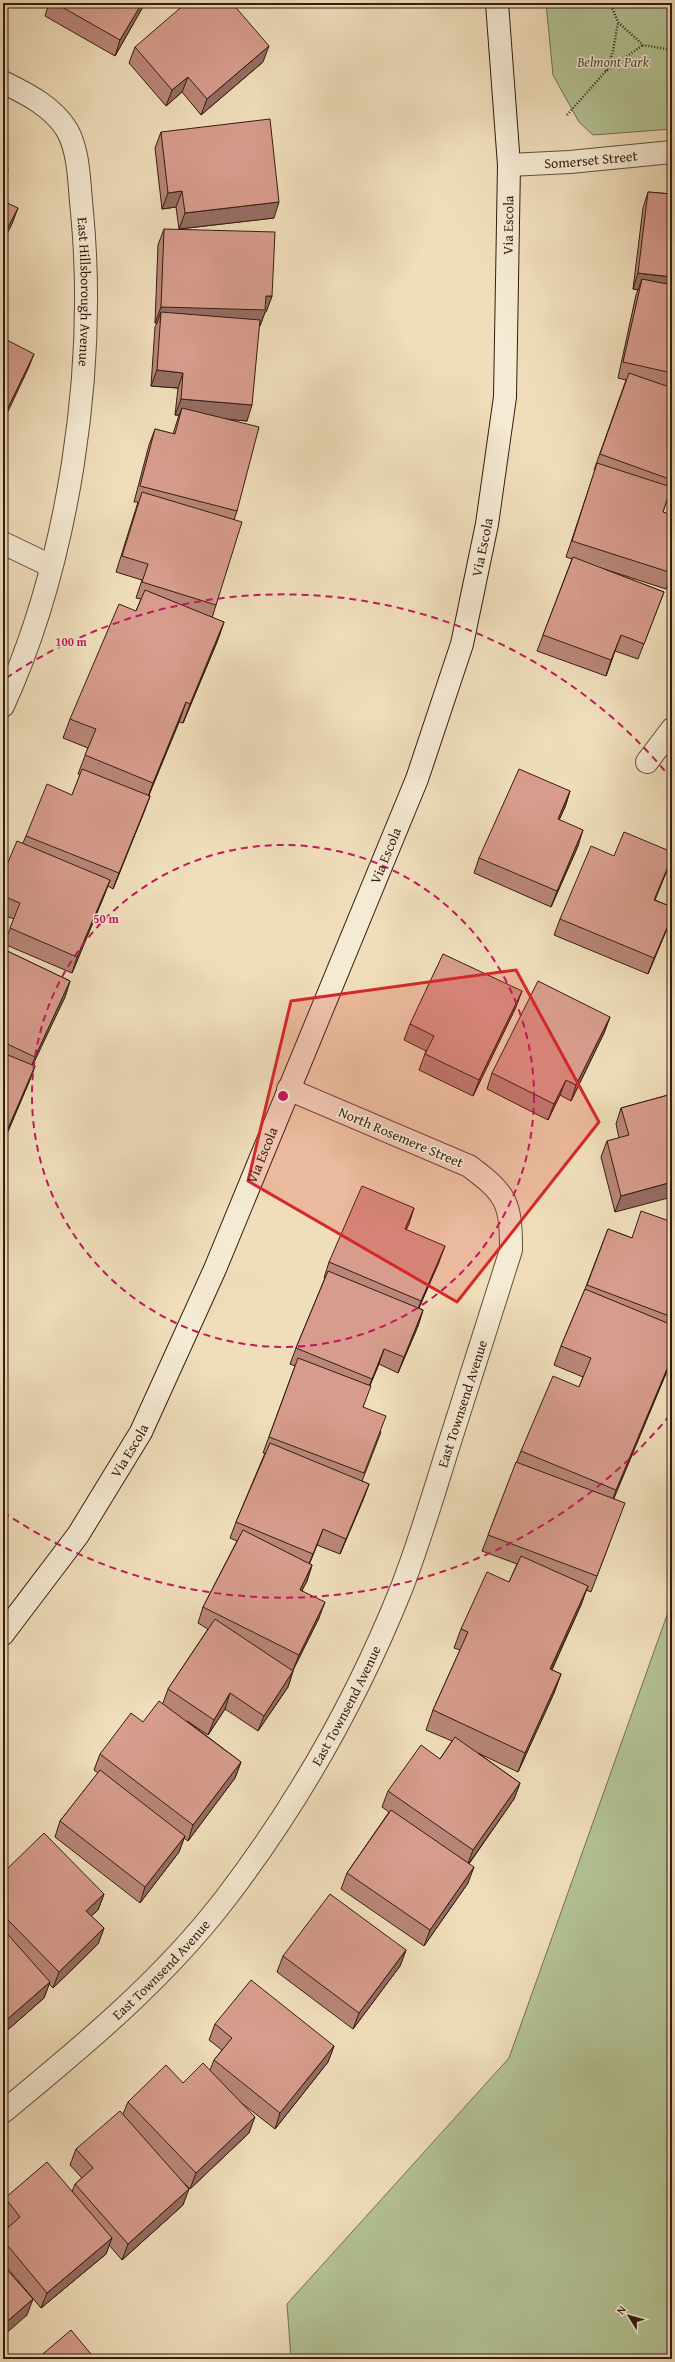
<svg xmlns="http://www.w3.org/2000/svg" width="675" height="2362" viewBox="0 0 675 2362" font-family="'Gentium Book Plus',serif">
<style>
.green{fill:#b3c295;stroke:#746f52}
.lines{fill:none;stroke-linecap:round;stroke-linejoin:round}
.street-casing{stroke:#644c3b;stroke-width:24}
.secondary-casing{stroke:#351c10;stroke-width:24}
.path{stroke:#351c10;stroke-width:2.5;stroke-dasharray:1 2;stroke-linecap:butt}
.street{stroke:#f5ead3;stroke-width:22}
.secondary{stroke:#f5ead3;stroke-width:22}
.wall{fill:#b98679;stroke:#351c10}
.shaded-wall{fill:#966d63;stroke:#351c10}
.building{fill:#d79c8d;stroke:#351c10}
.marked{fill:#d62828;fill-opacity:0.2;stroke:#d62828;stroke-width:3;stroke-linejoin:round}
.ring{fill:none;stroke:#c2185b;stroke-width:2;stroke-dasharray:7 5}
.labels{text-anchor:middle;stroke-width:3;stroke-linejoin:round;paint-order:stroke}
.park-label{font-size:14px;font-style:italic;fill:#5b4e38;stroke:#f5ead3}
.street-label{font-size:14px;fill:#351c10;stroke:#f5ead3}
.centre{fill:#c2185b;stroke:#f5ead3;stroke-width:2}
.ring-label{font-size:12px;text-anchor:middle;font-weight:bold;fill:#c2185b;stroke:#f5ead3;stroke-width:3;stroke-linejoin:round;paint-order:stroke}
</style>
<rect width="100%" height="100%" fill="#f0debb"/>
<filter id="stains"><feTurbulence type="fractalNoise" baseFrequency=".005" numOctaves="4"/><feColorMatrix values="0 0 0 0 .2 0 0 0 0 .09 0 0 0 0 .02 0 0 0 .5 -.17"/></filter>
<radialGradient id="worn" r=".72"><stop offset=".6" stop-color="#630" stop-opacity="0"/><stop offset="1" stop-color="#630" stop-opacity=".3"/></radialGradient>
<g class="green">
<path d="M546,3H672V129L593,135L579,122L553,75Z"/>
<path d="M672,1601V2359H291L287,2304L509,2058Z"/>
</g>
<g class="lines">
<defs>
<g id="street">
<path id="s1" d="M3,82C27,94 52,106 67,130C80,153 79,186 82,212C97,370 69,561 3,706"/>
<path id="s2" d="M509,165L570,162L672,152"/>
<path d="M3,543L51,566"/>
<path d="M647,762L672,729"/>
<path id="s3" d="M3,2112C82,2047 162,1981 225,1899C297,1805 358,1697 402,1587C419,1543 433,1496 447,1451C469,1384 490,1317 511,1250C511,1203 507,1194 469,1166L288,1089"/>
</g>
<g id="secondary">
<path id="s4" d="M3,1634L78,1535L141,1432L215,1269L417,779L462,644L487,524L505,397L509,165L497,3"/>
</g>
</defs>
<use href="#street" class="street-casing"/>
<use href="#secondary" class="secondary-casing"/>
<g class="path">
<path d="M610,3L618,22L643,45L672,50"/>
<path d="M662,3L672,6"/>
<path d="M606,71L613,51L618,22"/>
<path d="M567,115L606,71L643,45"/>
</g>
<use href="#street" class="street"/>
<use href="#secondary" class="secondary"/>
</g>
<g class="wall">
<path d="M49,3H145L115,56L45,16Z"/>
<path d="M135,47L263,62L201,115L182,92L166,106L129,63Z"/>
<path d="M161,132L274,218L179,229L176,207L162,209L155,148Z"/>
<path d="M648,192L672,194V498L668,496L663,512L672,573L666,589L604,569L664,592L638,659L615,651L606,676L537,651L572,559L566,557L595,470H594L626,380L618,378L636,295L638,290L633,289L643,208Z"/>
<path d="M164,229L272,296L266,312H265L260,326H259L247,421L227,419L237,511L234,520L216,605L212,618L224,622L217,642L183,723L179,722L149,795L150,796L144,812L113,889L108,886L72,973L4,944L14,919L3,915V874L23,843L26,836L72,795L80,775L78,774L88,748L63,738L70,719L136,611L141,599L136,598L142,580L116,572L138,502H134L149,445L155,429L173,434L179,415H175L178,388L151,386L155,327L157,323H155L158,245Z"/>
<path d="M570,791L565,807L559,820L578,846L551,907L474,873L479,858Z"/>
<path d="M614,856L668,868L655,900L672,907V917L648,974L554,935L560,919Z"/>
<path d="M3,949L70,981L65,997L32,1065L35,1066L29,1082L3,1143Z"/>
<path d="M516,1007L473,1096L419,1070L426,1051L404,1040L410,1024Z"/>
<path d="M610,1017L604,1033L571,1101L560,1095L548,1120L487,1089L492,1073Z"/>
<path d="M672,1094L615,1212L601,1157L607,1141L619,1138L616,1124L621,1108Z"/>
<path d="M414,1208L406,1229L439,1262L419,1308L423,1310L418,1326L398,1373L379,1364L370,1385L363,1407L381,1432L362,1481L369,1484L363,1500L340,1554L317,1545L309,1564L312,1565L307,1581L302,1590L319,1618L293,1670V1671L288,1687L258,1731L225,1709L208,1735L187,1721L241,1762L235,1778L188,1841L184,1838L179,1852L140,1903L55,1837L60,1821L98,1773L94,1770L100,1754L143,1722L163,1703L168,1689L208,1629L198,1623L203,1607L237,1541L230,1538L236,1522L265,1453H263L295,1366L290,1364L296,1348L325,1278H324L329,1262Z"/>
<path d="M672,1222V1359L614,1498L619,1518L591,1592L586,1590L581,1605L552,1670L561,1674L554,1693L518,1772L478,1753L520,1783L514,1799L469,1864L468,1883L424,1946L341,1889L347,1873L389,1812L382,1807L388,1791L440,1759L452,1741L426,1730L433,1710L460,1650L454,1648L461,1629L509,1582L517,1564L482,1551L521,1451L579,1387L583,1377L554,1365L561,1346L585,1289L608,1229L632,1238Z"/>
<path d="M3,1873L104,1894L98,1910L91,1916L104,1928L98,1944L53,1988L49,1984L44,1998L3,2034Z"/>
<path d="M406,1950L400,1966L353,2029L277,1972L283,1956Z"/>
<path d="M215,2024L334,2046L328,2062L275,2129L239,2101L249,2133L190,2189L184,2183L183,2205L122,2260L109,2245L106,2254L41,2308L3,2263V2232L9,2227L3,2219V2202L5,2198L72,2192L75,2184L82,2178L70,2165L76,2149L123,2114L128,2102L183,2083L210,2070L214,2060L222,2050L209,2040Z"/>
</g>
<g class="shaded-wall">
<path d="M142,3H145L115,56L120,40Z"/>
<path d="M269,46L263,62L201,115L207,99Z"/>
<path d="M188,77L182,92L166,106L172,90Z"/>
<path d="M8,169L3,184V179Z"/>
<path d="M182,191L176,207L162,209L168,193Z"/>
<path d="M279,202L274,218L179,229L185,213Z"/>
<path d="M18,208L12,224L3,242V237Z"/>
<path d="M638,273L672,277V294L642,279L638,290L633,289Z"/>
<path d="M266,296H272L266,312H265L260,326L160,323L161,312L157,323H155L161,307Z"/>
<path d="M34,354L28,369L3,422V418Z"/>
<path d="M157,370L183,373L178,388L151,386Z"/>
<path d="M181,399L252,405L247,421L180,415L182,408L179,415H175Z"/>
<path d="M224,622L217,642L183,723L190,704Z"/>
<path d="M621,635L615,651L606,676L611,660Z"/>
<path d="M186,702L179,722L146,802L153,783Z"/>
<path d="M570,791L565,807L552,835L558,819Z"/>
<path d="M150,796L144,812L113,889L119,873Z"/>
<path d="M583,830L578,846L551,907L557,891Z"/>
<path d="M672,857L668,868L648,915L654,900Z"/>
<path d="M110,880L104,896L72,973L77,957Z"/>
<path d="M672,916L669,924L648,974L654,958Z"/>
<path d="M70,981L65,997L29,1073L35,1057Z"/>
<path d="M522,991L516,1007L473,1096L479,1080Z"/>
<path d="M610,1017L604,1033L571,1101L576,1085Z"/>
<path d="M35,1066L29,1082L3,1143V1140Z"/>
<path d="M566,1080L560,1095L548,1120L554,1104Z"/>
<path d="M672,1182V1197L615,1212L621,1196Z"/>
<path d="M414,1208L409,1224L399,1245L405,1229Z"/>
<path d="M445,1246L439,1262L415,1317L421,1301Z"/>
<path d="M423,1310L418,1326L398,1373L404,1357Z"/>
<path d="M384,1349L379,1364L366,1395L372,1379Z"/>
<path d="M672,1357V1359L609,1510L616,1490Z"/>
<path d="M369,1484L363,1500L340,1554L346,1539Z"/>
<path d="M323,1529L317,1545L307,1570L313,1554Z"/>
<path d="M312,1565L307,1581L294,1606L300,1590Z"/>
<path d="M588,1586L581,1605L543,1688L550,1669Z"/>
<path d="M325,1602L319,1618L293,1670L299,1655Z"/>
<path d="M293,1671L288,1687L258,1731L264,1716Z"/>
<path d="M561,1674L554,1693L518,1772L525,1753Z"/>
<path d="M230,1693L225,1709L208,1735L214,1720Z"/>
<path d="M241,1762L235,1778L188,1841L193,1825Z"/>
<path d="M520,1783L514,1799L467,1866L473,1850Z"/>
<path d="M185,1836L179,1852L140,1903L145,1887Z"/>
<path d="M474,1867L468,1883L424,1946L430,1930Z"/>
<path d="M104,1894L98,1910L80,1926L86,1911Z"/>
<path d="M104,1928L98,1944L53,1988L59,1972Z"/>
<path d="M406,1950L400,1966L353,2029L359,2013Z"/>
<path d="M50,1982L44,1998L3,2034V2023Z"/>
<path d="M334,2046L328,2062L275,2129L280,2113Z"/>
<path d="M255,2117L249,2133L190,2189L196,2173Z"/>
<path d="M189,2189L183,2205L122,2260L128,2244Z"/>
<path d="M112,2238L106,2254L41,2308L47,2293Z"/>
<path d="M33,2299L27,2315L3,2336V2325Z"/>
</g>
<g class="building">
<path d="M55,3H142L120,40Z"/>
<path d="M186,3H232L269,46L207,99L188,77L172,90L135,47Z"/>
<path d="M270,119L279,202L185,213L182,191L168,193L161,132Z"/>
<path d="M3,166L8,169L3,179Z"/>
<path d="M648,192L672,194V277L638,273Z"/>
<path d="M3,201L18,208L3,237Z"/>
<path d="M164,229L275,232L272,296H266L265,310L161,307Z"/>
<path d="M642,279L672,285V373L623,362Z"/>
<path d="M161,312L260,320L252,405L181,399L183,373L157,370Z"/>
<path d="M3,338L34,354L3,418Z"/>
<path d="M629,373L672,388V480L600,454Z"/>
<path d="M182,408L259,427L237,511L140,486L155,429L175,434Z"/>
<path d="M597,463L671,487L663,512L672,515V573L572,541Z"/>
<path d="M142,492L242,522L216,605L142,582L148,564L122,556Z"/>
<path d="M573,557L664,592L644,644L621,635L611,660L543,635Z"/>
<path d="M145,590L224,622L190,704L186,702L153,783L85,755L96,729L70,719L119,604L136,611Z"/>
<path d="M82,769L150,796L119,873L26,836L47,784L72,795Z"/>
<path d="M519,769L570,791L558,819L583,830L557,891L479,858Z"/>
<path d="M624,832L672,852V857L654,900L672,907V916L654,958L560,919L591,846L614,856Z"/>
<path d="M17,841L110,880L77,957L10,928L20,903L3,896V874Z"/>
<path d="M3,949L70,981L35,1057L3,1042Z"/>
<path d="M443,954L522,991L479,1080L425,1054L434,1036L410,1024Z"/>
<path d="M538,981L610,1017L576,1085L566,1080L554,1104L492,1073Z"/>
<path d="M3,1053L35,1066L3,1140Z"/>
<path d="M672,1094V1182L621,1196L607,1141L629,1135L621,1108Z"/>
<path d="M362,1186L414,1208L405,1229L445,1246L421,1301L329,1262Z"/>
<path d="M641,1211L672,1222V1317L587,1285L608,1229L632,1238Z"/>
<path d="M328,1271L423,1310L404,1357L384,1349L372,1379L296,1348Z"/>
<path d="M585,1289L672,1325V1357L616,1490L521,1451L553,1376L579,1387L591,1358L561,1346Z"/>
<path d="M298,1358L371,1386L363,1407L386,1416L364,1473L269,1437Z"/>
<path d="M270,1443L369,1484L346,1539L323,1529L313,1554L236,1522Z"/>
<path d="M516,1462L625,1503L597,1576L488,1535Z"/>
<path d="M243,1530L312,1565L300,1590L325,1602L299,1655L203,1607Z"/>
<path d="M521,1556L588,1586L550,1669L561,1674L525,1753L433,1710L468,1632L461,1629L487,1572L509,1582Z"/>
<path d="M215,1619L293,1671L264,1716L230,1693L214,1720L168,1689Z"/>
<path d="M159,1701L241,1762L193,1825L100,1754L131,1713L143,1722Z"/>
<path d="M455,1737L520,1783L473,1850L388,1791L421,1745L440,1759Z"/>
<path d="M100,1770L185,1836L145,1887L60,1821Z"/>
<path d="M391,1810L474,1867L430,1930L347,1873Z"/>
<path d="M44,1833L104,1894L86,1911L104,1928L59,1972L3,1915V1873Z"/>
<path d="M330,1894L406,1950L359,2013L283,1956Z"/>
<path d="M3,1929L50,1982L3,2023Z"/>
<path d="M251,1980L334,2046L280,2113L214,2060L232,2038L215,2024Z"/>
<path d="M203,2063L255,2117L196,2173L128,2102L166,2065L183,2083Z"/>
<path d="M120,2111L189,2189L128,2244L75,2184L93,2168L76,2149Z"/>
<path d="M47,2162L112,2238L47,2293L3,2240V2232L20,2217L5,2198Z"/>
<path d="M3,2265L33,2299L3,2325Z"/>
<path d="M71,2330L95,2359H37Z"/>
</g>
<path class="marked" d="M516,970L599,1122L457,1302L248,1181L291,1001Z"/>
<g class="ring">
<circle cx="283" cy="1096" r="251"/>
<path d="M670 1415A501 501 0 0 1 6 1514M6 678A501 501 0 0 1 670 777"/>
</g>
<g class="labels">
<g class="park-label">
<text x="613" y="67">Belmont Park</text>
</g>
<g class="street-label">
<text dy="5" stroke="none"><textPath href="#s2" startOffset="82">Somerset Street</textPath></text>
<text dy="5" stroke="none"><textPath href="#s4" startOffset="1519">Via Escola</textPath></text>
<text dy="5" stroke="none"><textPath href="#s1" startOffset="245">East Hillsborough Avenue</textPath></text>
<text dy="5" stroke="none"><textPath href="#s4" startOffset="1195">Via Escola</textPath></text>
<text dy="5" stroke="none"><textPath href="#s4" startOffset="871">Via Escola</textPath></text>
<text transform="translate(401 1137) rotate(23)" y="5">North Rosemere Street</text>
<text dy="5" stroke="none"><textPath href="#s4" startOffset="547">Via Escola</textPath></text>
<text dy="5" stroke="none"><textPath href="#s3" startOffset="861">East Townsend Avenue</textPath></text>
<text dy="5" stroke="none"><textPath href="#s4" startOffset="223">Via Escola</textPath></text>
<text dy="5" stroke="none"><textPath href="#s3" startOffset="537">East Townsend Avenue</textPath></text>
<text dy="5" stroke="none"><textPath href="#s3" startOffset="213">East Townsend Avenue</textPath></text>
</g>
</g>
<circle cx="283" cy="1096" r="6" class="centre"/>
<g class="ring-label">
<text x="71" y="646">100 m</text>
<text x="106" y="923">50 m</text>
</g>
<rect width="675" height="2362" fill="none" stroke="#f0debb" stroke-width="16"/>
<rect x="4" y="4" width="667" height="2354" fill="none" stroke="#351c10" stroke-width="2"/>
<rect x="8" y="8" width="659" height="2346" fill="none" stroke="#351c10"/>
<g transform="translate(629 2316) rotate(307)" stroke="#f5ead3" stroke-width="3" paint-order="stroke">
<path d="M0-3L7 15L0 10L-7 15Z" fill="#351c10"/>
<text y="-6" font-size="11" font-weight="bold" text-anchor="middle" fill="#351c10">N</text>
</g>
<rect width="100%" height="100%" filter="url(#stains)"/>
<rect width="100%" height="100%" fill="url(#worn)"/>
</svg>
